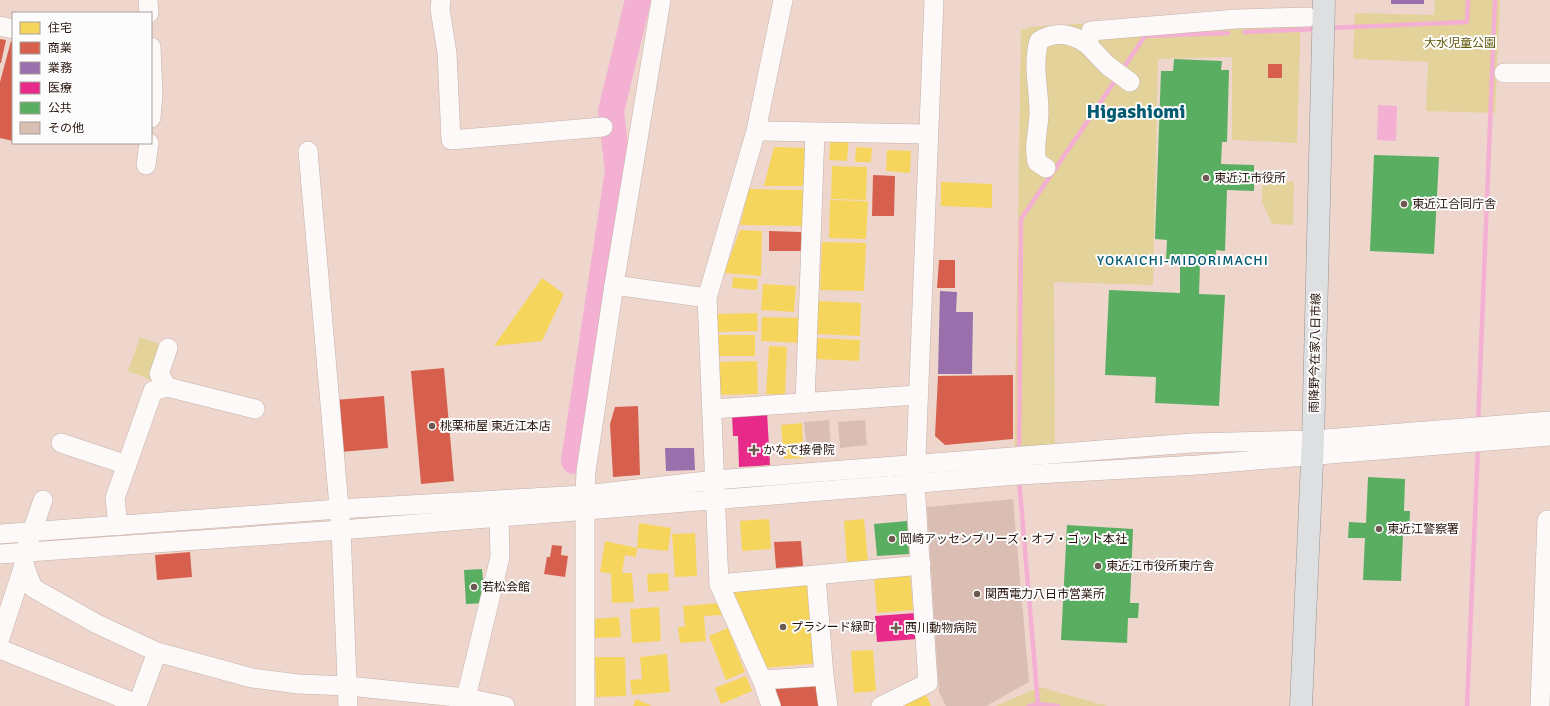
<svg xmlns="http://www.w3.org/2000/svg" width="1550" height="706" viewBox="0 0 1550 706" font-family="Signika,'Noto Sans JP',sans-serif">
<style>
.green{fill:#e3d299}
.water{fill:#f4b0d3}
.homes{fill:#f6d55c}
.shops{fill:#d6604d}
.offices{fill:#9970ab}
.health{fill:#e7298a}
.public{fill:#5aae61}
.lines{fill:none;stroke-linecap:round;stroke-linejoin:round}
.stream{stroke:#f4b0d3;stroke-width:4.5}
.river{stroke:#f4b0d3;stroke-width:26}
.building{fill:#dabeb3}
.minor-casing{stroke:#c5b1a9;stroke-width:20}
.major-casing{stroke:#959392;stroke-width:23}
.minor{stroke:#fcf9f8;stroke-width:19}
.major{stroke:#dddfe1;stroke-width:22}
.poi-dot{fill:#6d5950;stroke:#fcfcfc;stroke-width:1.5}
.labels{text-anchor:middle;stroke-width:4;stroke-linejoin:round;paint-order:stroke}
.park-label{font-size:12px;fill:#60580a;stroke:#fcfcfc}
.poi-label{font-size:12px;fill:#28150d;stroke:#fcfcfc;text-anchor:start}
.street-label{font-size:12px;fill:#28150d;stroke:#fcfcfc}
.quarter-label{font-size:14px;letter-spacing:1px;fill:#025a71;stroke:#fcfcfc}
.town-label{font-size:20px;font-weight:bold;fill:#025a71;stroke:#fcfcfc}
</style>
<rect width="100%" height="100%" fill="#eed6cd"/>
<g class="green">
<path d="M1435,0H1500L1495,113L1426,111L1428,62L1353,59L1355,13L1434,15Z"/>
<path d="M1301,11L1297,143L1232,140V57L1158,59L1153,285L1054,282L1055,466L1014,468L1021,29H1027V27Z"/>
<path d="M1262,181L1294,182L1293,225L1272,224L1262,202Z"/>
<path d="M140,337L164,346L151,380L128,371Z"/>
<path d="M1040,687L1107,706H996Z"/>
</g>
<path class="water" d="M1378,105L1397,106L1396,141L1377,140Z"/>
<g class="homes">
<path d="M831,136L849,138L847,161L829,160Z"/>
<path d="M774,147L807,148L806,186H764Z"/>
<path d="M856,147L872,148L871,162H855Z"/>
<path d="M887,150L911,151L910,173L886,171Z"/>
<path d="M832,166L867,167L866,200L831,199Z"/>
<path d="M941,182L992,184V208L941,206Z"/>
<path d="M749,189L803,190L802,226L740,225Z"/>
<path d="M830,200L868,201L866,239L829,238Z"/>
<path d="M740,230L762,231L761,276L724,273Z"/>
<path d="M822,242L866,243L864,291L820,290Z"/>
<path d="M733,277L758,279L757,290L732,288Z"/>
<path d="M542,278L564,294L542,341L494,346Z"/>
<path d="M763,284L796,286L794,312L761,310Z"/>
<path d="M818,301L861,303L860,336L817,334Z"/>
<path d="M757,313L758,331L717,332L716,314Z"/>
<path d="M762,317L803,318L802,343L761,341Z"/>
<rect x="718" y="335" width="37" height="21"/>
<path d="M817,338L860,340L859,361L816,359Z"/>
<path d="M769,346L787,347L785,395L766,394Z"/>
<path d="M757,361L758,394L718,395L717,362Z"/>
<path d="M802,423L804,458L784,459L781,425Z"/>
<path d="M769,519L771,549L742,551L740,521Z"/>
<path d="M864,519L868,561L847,563L844,521Z"/>
<path d="M639,523L671,528L668,551L637,548Z"/>
<path d="M695,533L697,576L675,577L672,534Z"/>
<path d="M605,541L637,548L636,557L625,555L622,573H632L634,602L612,603L611,574H614L600,572Z"/>
<path d="M668,573L669,591L648,592L647,574Z"/>
<path d="M910,574L913,610L877,613L874,577Z"/>
<path d="M814,585L821,663L764,668L734,592Z"/>
<path d="M721,603L722,615L704,616L706,641L680,643L678,627H685L683,606Z"/>
<path d="M659,607L661,641L632,643L630,609Z"/>
<path d="M619,617L621,637L594,638L593,619Z"/>
<path d="M728,628L745,672L726,680L709,636Z"/>
<path d="M873,650L876,691L854,693L851,651Z"/>
<path d="M667,654L670,692L632,695L630,680L642,679L640,657Z"/>
<path d="M595,657H625L626,696L596,697Z"/>
<path d="M746,676L752,691L721,704L715,688Z"/>
<path d="M926,695L931,706H902Z"/>
<path d="M636,699L652,706H633Z"/>
</g>
<g class="shops">
<path d="M0,39L6,40L1,63H0Z"/>
<path d="M11,41L13,42V141L0,138V82Z"/>
<rect x="1268" y="64" width="14" height="14"/>
<path d="M873,175L895,176L894,216H872Z"/>
<path d="M769,231L801,232V251H769Z"/>
<path d="M939,260H955V288H937Z"/>
<path d="M444,368L454,481L421,484L411,371Z"/>
<path d="M1013,375V439L945,445L935,436L938,376Z"/>
<path d="M384,396L388,448L340,452L335,400Z"/>
<path d="M638,406L640,475L613,477L610,424L615,407Z"/>
<path d="M801,541L803,566L776,568L774,542Z"/>
<path d="M552,545L562,546L561,555L568,556L565,577L544,574L547,557H550Z"/>
<path d="M190,552L192,577L157,580L155,555Z"/>
<path d="M821,684L824,706H781L773,686Z"/>
</g>
<g class="offices">
<rect x="1391" y="0" width="33" height="4"/>
<path d="M940,291L957,292L956,312H973L972,374H938Z"/>
<path d="M665,448H694L695,470L666,471Z"/>
</g>
<g class="health">
<path d="M767,412L770,465L739,467L738,436H733L732,414Z"/>
<path d="M916,613L918,639L877,642L875,616Z"/>
</g>
<g class="public">
<path d="M1174,59L1222,61L1221,70H1229L1227,142H1222L1221,164L1254,165V191L1227,190L1225,251L1216,250L1215,265L1200,264L1199,294L1225,295L1219,406L1155,403L1156,377L1105,375L1109,290L1180,293V262L1166,261L1167,240L1155,239L1161,71H1173Z"/>
<path d="M1374,155L1439,157L1434,254L1370,251Z"/>
<path d="M1368,477L1405,479L1404,511H1410L1409,535H1403L1401,581L1363,580L1365,538H1348L1349,522L1366,523Z"/>
<path d="M907,521L909,554L877,556L874,524Z"/>
<path d="M1067,525L1133,529L1130,603H1139L1138,618H1128L1127,643L1061,640Z"/>
<path d="M482,569L485,603L466,604L464,570Z"/>
</g>
<g class="lines">
<g class="stream">
<path d="M1329,28L1467,22L1468,0"/>
<path d="M1244,32L1318,29"/>
<path d="M1122,70L1145,36L1228,33"/>
<path d="M1478,423L1495,0"/>
<path d="M1019,452L1021,219L1117,78"/>
<path d="M1019,479L1038,704"/>
<path d="M1029,706L1038,704L1058,706"/>
<path d="M1467,706L1478,446"/>
</g>
<path class="river" d="M574,461L618,171L611,111L638,0"/>
</g>
<g class="building">
<path d="M829,420L831,448L807,450L804,422Z"/>
<path d="M865,420L867,445L840,448L838,422Z"/>
<path d="M1013,499L1029,682L986,706H946L939,692L927,507Z"/>
</g>
<g class="lines">
<defs>
<g id="minor">
<path d="M148,0L149,13"/>
<path d="M441,0L440,9L447,53L451,140L603,127"/>
<path d="M0,26L13,29"/>
<path d="M1088,45L1107,65L1130,82"/>
<path d="M151,47L153,94L151,118"/>
<path d="M1504,73H1550"/>
<path d="M756,131L928,134"/>
<path d="M308,151L341,530L348,706"/>
<path d="M146,165L149,143"/>
<path d="M1046,168L1037,162C1033,145 1039,129 1039,112C1039,88 1032,65 1039,41C1056,30 1073,34 1088,45L1091,31L1236,19L1308,17"/>
<path d="M614,285L707,298"/>
<path d="M167,387L255,409"/>
<path d="M805,403L815,133"/>
<path d="M713,409L917,395"/>
<path d="M61,443L127,465"/>
<path d="M118,526L115,498L153,391L167,387L159,374L168,348"/>
<path d="M0,534L339,509L585,495L715,480L1192,443L1313,440L1550,421"/>
<path d="M0,554L341,530L1019,475L1197,465L1550,436"/>
<path d="M24,565L33,588L97,624L157,652L252,678L298,684L348,686L466,698L505,706"/>
<path d="M816,576L824,676L828,706"/>
<path d="M719,584L921,565"/>
<path d="M0,638L24,565L25,552L43,500"/>
<path d="M0,649L137,704"/>
<path d="M762,680L824,676"/>
<path d="M466,698L500,557L499,517"/>
<path d="M137,706L157,652"/>
<path d="M585,706V495L586,471L614,285L661,0"/>
<path d="M771,706L762,680L719,584L707,298L756,131L783,0"/>
<path d="M881,706L928,683L915,484L934,0"/>
<path d="M1540,706L1547,520H1550"/>
</g>
<path id="major" d="M1301,706L1313,440L1324,0"/>
</defs>
<use href="#minor" class="minor-casing"/>
<use href="#major" class="major-casing"/>
<use href="#minor" class="minor"/>
<use href="#major" class="major"/>
</g>
<g class="poi-dot">
<circle cx="1206" cy="178" r="4"/>
<circle cx="1404" cy="204" r="4"/>
<circle cx="432" cy="426" r="4"/>
<path d="M752 444h4v4h4v4h-4v4h-4v-4h-4v-4h4z"/>
<circle cx="1379" cy="529" r="4"/>
<circle cx="892" cy="539" r="4"/>
<circle cx="1098" cy="566" r="4"/>
<circle cx="474" cy="587" r="4"/>
<circle cx="977" cy="594" r="4"/>
<circle cx="783" cy="627" r="4"/>
<path d="M894 622h4v4h4v4h-4v4h-4v-4h-4v-4h4z"/>
</g>
<g class="labels">
<g class="park-label">
<text x="1460" y="47">大水児童公園</text>
</g>
<g class="poi-label">
<text x="1214" y="182">東近江市役所</text>
<text x="1412" y="208">東近江合同庁舎</text>
<text x="440" y="430">桃栗柿屋 東近江本店</text>
<text x="763" y="454">かなで接骨院</text>
<text x="1387" y="533">東近江警察署</text>
<text x="900" y="543">岡崎アッセンブリーズ・オブ・ゴット本社</text>
<text x="1106" y="570">東近江市役所東庁舎</text>
<text x="482" y="591">若松会館</text>
<text x="985" y="598">関西電力八日市営業所</text>
<text x="791" y="631">プラシード緑町</text>
<text x="905" y="632">西川動物病院</text>
</g>
<g class="street-label">
<text transform="translate(1315 353) rotate(-89)" y="4">雨降野今在家八日市線</text>
</g>
<g class="quarter-label">
<text x="1183" y="265">YOKAICHI-MIDORIMACHI</text>
</g>
<g class="town-label">
<text x="1136" y="118">Higashiomi</text>
</g>
</g>
<rect x="12" y="12" width="140" height="132" fill="#fcfcfc" stroke="#a7a09c"/>
<rect x="20" y="22" width="20" height="12" fill="#f6d55c" stroke="#a7a09c"/>
<text x="48" y="32" font-size="12" fill="#28150d">住宅</text>
<rect x="20" y="42" width="20" height="12" fill="#d6604d" stroke="#a7a09c"/>
<text x="48" y="52" font-size="12" fill="#28150d">商業</text>
<rect x="20" y="62" width="20" height="12" fill="#9970ab" stroke="#a7a09c"/>
<text x="48" y="72" font-size="12" fill="#28150d">業務</text>
<rect x="20" y="82" width="20" height="12" fill="#e7298a" stroke="#a7a09c"/>
<text x="48" y="92" font-size="12" fill="#28150d">医療</text>
<rect x="20" y="102" width="20" height="12" fill="#5aae61" stroke="#a7a09c"/>
<text x="48" y="112" font-size="12" fill="#28150d">公共</text>
<rect x="20" y="122" width="20" height="12" fill="#dabeb3" stroke="#a7a09c"/>
<text x="48" y="132" font-size="12" fill="#28150d">その他</text>
</svg>
